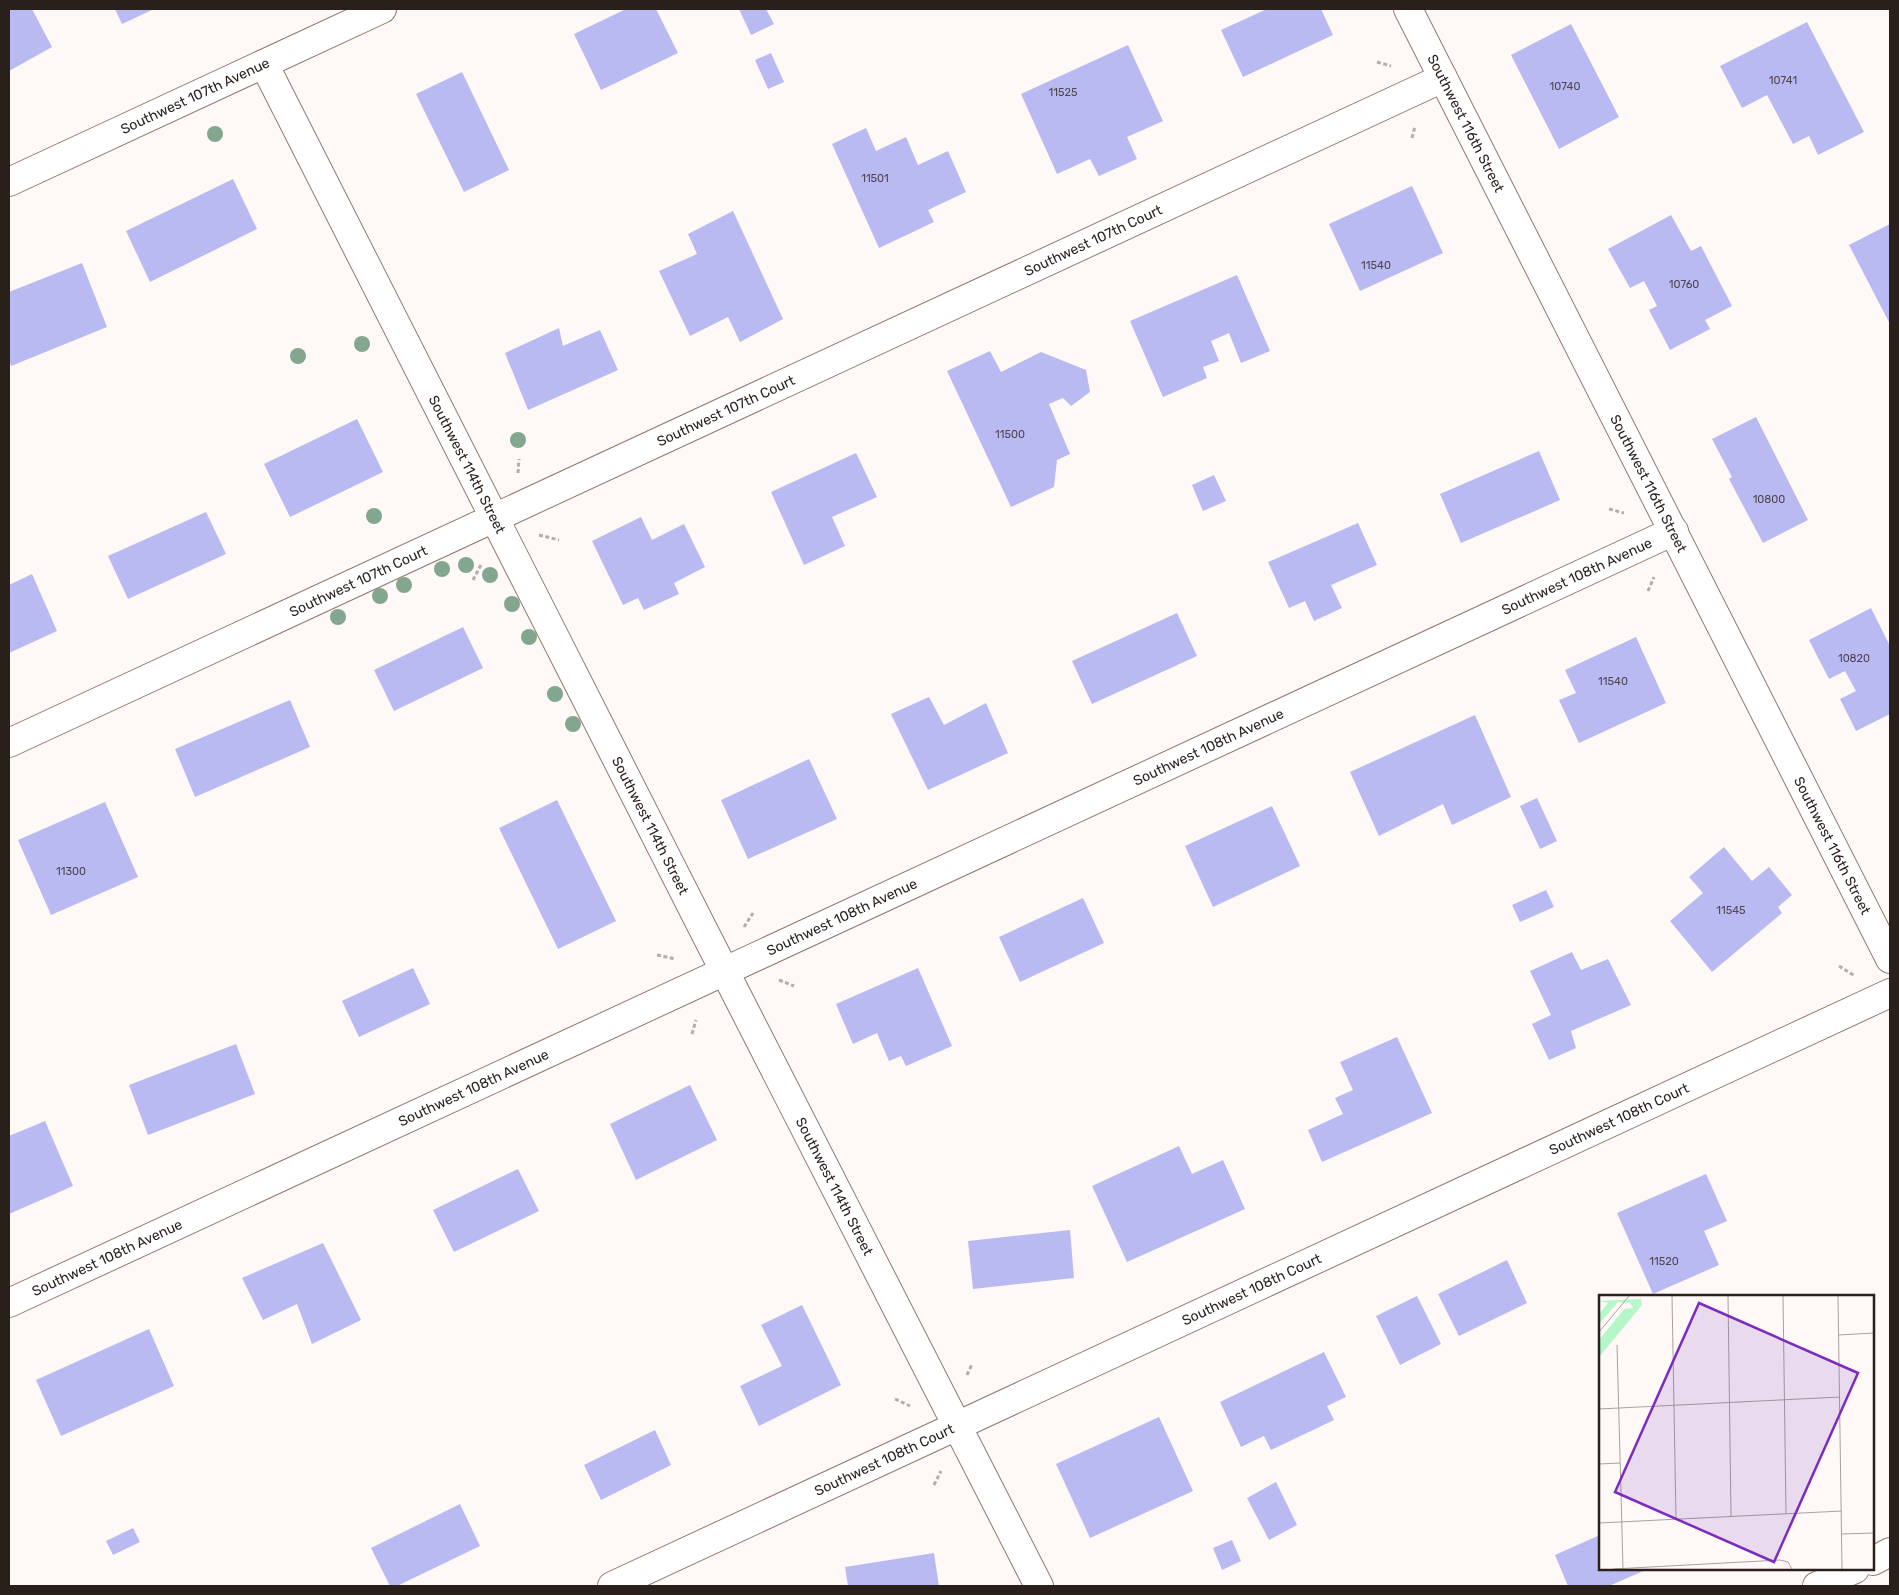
<svg xmlns="http://www.w3.org/2000/svg" width="1899" height="1595" viewBox="0 0 1899 1595" font-family="Rubik,sans-serif">
<style>
.building{fill:#babaf2}
.lines{fill:none;stroke-linecap:round;stroke-linejoin:round}
.minor-casing{stroke:#93796f;stroke-width:30}
.path{stroke:#b5adaa;stroke-width:3;stroke-dasharray:4 2.5;stroke-linecap:butt}
.minor{stroke:#fff;stroke-width:28}
.tree{fill:#83a68f}
.labels{text-anchor:middle;stroke-width:5;stroke-linejoin:round;paint-order:stroke}
.number-label{font-size:11px;fill:#4d4651}
.street-label{font-size:14px;fill:#291f1b;stroke:#fef8f6}
.inset-road{fill:none;stroke:#a9a19e;stroke-width:1}
.view{fill:#7b2cbf;fill-opacity:0.15;stroke:#7b2cbf;stroke-width:2.5}
.inset-edge{fill:none;stroke:#291f1b;stroke-width:2.5}
</style>
<rect width="100%" height="100%" fill="#fef8f6"/>
<g class="building">
<path d="M9,9H32L52,47L9,71Z"/>
<path d="M115,9H154L122,24Z"/>
<path d="M626,9H656L678,53L601,90L574,34Z"/>
<path d="M739,9H766L774,24L751,35Z"/>
<path d="M1267,9H1321L1333,35L1243,77L1221,30Z"/>
<path d="M1807,22L1864,132L1818,155L1809,136L1793,144L1767,95L1742,108L1720,66Z"/>
<path d="M1571,24L1619,117L1559,149L1511,55Z"/>
<path d="M1128,45L1163,121L1127,137L1137,159L1099,176L1090,159L1057,174L1021,94Z"/>
<path d="M771,53L784,82L768,89L755,60Z"/>
<path d="M462,72L509,170L464,192L416,94Z"/>
<path d="M866,128L876,151L906,137L918,165L948,151L966,192L928,210L934,222L879,248L832,144Z"/>
<path d="M233,179L257,229L150,282L126,231Z"/>
<path d="M1412,186L1443,253L1360,291L1329,224Z"/>
<path d="M733,211L783,319L740,342L728,317L690,336L659,271L697,254L688,234Z"/>
<path d="M1671,215L1691,251L1701,246L1732,306L1705,320L1710,329L1670,350L1649,310L1657,306L1644,281L1630,288L1608,249Z"/>
<path d="M1890,224V324L1849,245Z"/>
<path d="M82,263L107,327L11,366L9,359V292Z"/>
<path d="M1237,275L1270,351L1241,363L1229,333L1211,341L1219,361L1203,367L1207,378L1163,397L1130,321Z"/>
<path d="M559,328L563,346L600,330L618,370L528,410L505,353Z"/>
<path d="M990,351L1001,372L1041,352L1086,370L1090,392L1071,406L1063,398L1049,404L1070,454L1057,460L1054,487L1011,507L947,371Z"/>
<path d="M1756,417L1808,520L1763,543L1729,479L1732,477L1712,439Z"/>
<path d="M357,419L383,472L290,517L264,464Z"/>
<path d="M1539,451L1560,500L1461,543L1440,494Z"/>
<path d="M856,453L877,497L832,517L845,546L804,565L771,492Z"/>
<path d="M1214,475L1226,501L1203,511L1192,485Z"/>
<path d="M206,512L226,554L128,599L108,556Z"/>
<path d="M641,517L652,540L684,524L705,567L674,583L679,594L644,610L638,598L623,605L592,541Z"/>
<path d="M1358,523L1377,565L1331,585L1342,608L1314,621L1305,601L1289,608L1268,562Z"/>
<path d="M32,574L57,631L9,653V585Z"/>
<path d="M1871,608L1890,646V714L1856,731L1840,699L1856,691L1845,671L1829,679L1809,640Z"/>
<path d="M1177,613L1197,656L1092,704L1072,661Z"/>
<path d="M463,627L483,668L394,711L374,670Z"/>
<path d="M1636,637L1666,703L1579,743L1559,700L1576,693L1565,670Z"/>
<path d="M929,697L944,725L986,703L1008,753L928,790L891,714Z"/>
<path d="M290,700L310,747L195,797L175,749Z"/>
<path d="M1475,715L1511,797L1452,825L1443,804L1379,836L1350,772Z"/>
<path d="M809,759L837,819L748,859L721,800Z"/>
<path d="M1537,798L1557,841L1540,849L1520,806Z"/>
<path d="M557,800L616,921L558,949L499,828Z"/>
<path d="M105,802L138,877L51,915L18,840Z"/>
<path d="M1272,806L1300,866L1213,907L1185,846Z"/>
<path d="M1724,847L1752,881L1769,867L1792,895L1778,907L1782,913L1712,972L1670,921L1703,893L1689,877Z"/>
<path d="M1546,890L1554,907L1520,922L1512,905Z"/>
<path d="M1083,898L1104,943L1020,982L999,937Z"/>
<path d="M1572,952L1581,970L1608,959L1631,1005L1571,1031L1576,1048L1549,1060L1532,1024L1551,1015L1530,971Z"/>
<path d="M413,968L430,1004L359,1037L342,1001Z"/>
<path d="M918,968L952,1046L906,1066L901,1056L889,1061L877,1033L853,1044L836,1004Z"/>
<path d="M1397,1037L1432,1113L1322,1162L1308,1130L1343,1114L1335,1098L1353,1090L1340,1062Z"/>
<path d="M236,1044L255,1094L148,1135L129,1085Z"/>
<path d="M690,1085L717,1140L636,1180L610,1124Z"/>
<path d="M45,1121L73,1186L9,1214V1136Z"/>
<path d="M1179,1146L1192,1174L1223,1160L1245,1209L1127,1262L1092,1186Z"/>
<path d="M518,1169L539,1211L454,1252L433,1210Z"/>
<path d="M1706,1174L1727,1221L1704,1231L1719,1265L1653,1294L1617,1213Z"/>
<path d="M1070,1230L1074,1278L973,1289L968,1241Z"/>
<path d="M323,1243L361,1320L312,1344L297,1304L263,1320L242,1278Z"/>
<path d="M1507,1260L1527,1303L1459,1336L1438,1294Z"/>
<path d="M1417,1296L1441,1344L1400,1365L1376,1316Z"/>
<path d="M802,1305L841,1385L759,1426L740,1386L782,1366L761,1325Z"/>
<path d="M149,1329L174,1386L61,1436L36,1380Z"/>
<path d="M1324,1352L1346,1397L1327,1406L1334,1420L1271,1450L1264,1436L1241,1447L1220,1402Z"/>
<path d="M1159,1417L1193,1491L1090,1538L1056,1464Z"/>
<path d="M655,1430L671,1465L601,1500L584,1465Z"/>
<path d="M1276,1482L1297,1525L1269,1540L1247,1498Z"/>
<path d="M460,1504L480,1546L397,1586H390L371,1548Z"/>
<path d="M133,1528L140,1542L113,1555L106,1541Z"/>
<path d="M1600,1535V1569H1648L1609,1586H1568L1555,1555Z"/>
<path d="M1232,1540L1241,1561L1222,1570L1213,1548Z"/>
<path d="M934,1553L939,1586H848L845,1567Z"/>
</g>
<g class="lines">
<defs>
<g id="minor">
<path id="s1" d="M1408,9L1890,959"/>
<path id="s2" d="M264,64L704,931L1039,1586"/>
<path id="s3" d="M9,182L382,9"/>
<path id="s4" d="M9,743L1443,78"/>
<path id="s5" d="M9,1303L1674,531"/>
<path d="M1873,1561L1890,1552"/>
<path id="s6" d="M612,1586L1890,993"/>
<path d="M1817,1586L1855,1569"/>
</g>
</defs>
<use href="#minor" class="minor-casing"/>
<g class="path">
<path d="M1377,62L1391,66"/>
<path d="M1412,138L1415,126"/>
<path d="M518,473L519,459"/>
<path d="M1609,509L1624,513"/>
<path d="M539,535L559,540"/>
<path d="M473,580L482,563"/>
<path d="M1648,591L1654,577"/>
<path d="M744,927L753,913"/>
<path d="M657,955L676,959"/>
<path d="M1839,966L1855,976"/>
<path d="M779,980L794,986"/>
<path d="M692,1034L696,1020"/>
<path d="M967,1375L972,1364"/>
<path d="M895,1399L910,1406"/>
<path d="M934,1485L941,1471"/>
</g>
<use href="#minor" class="minor"/>
</g>
<g class="tree">
<circle cx="215" cy="134" r="8"/>
<circle cx="362" cy="344" r="8"/>
<circle cx="298" cy="356" r="8"/>
<circle cx="518" cy="440" r="8"/>
<circle cx="374" cy="516" r="8"/>
<circle cx="466" cy="565" r="8"/>
<circle cx="442" cy="569" r="8"/>
<circle cx="490" cy="575" r="8"/>
<circle cx="404" cy="585" r="8"/>
<circle cx="380" cy="596" r="8"/>
<circle cx="512" cy="604" r="8"/>
<circle cx="338" cy="617" r="8"/>
<circle cx="529" cy="637" r="8"/>
<circle cx="555" cy="694" r="8"/>
<circle cx="573" cy="724" r="8"/>
</g>
<g class="labels">
<g class="number-label">
<text x="1783" y="84">10741</text>
<text x="1565" y="90">10740</text>
<text x="1063" y="96">11525</text>
<text x="875" y="182">11501</text>
<text x="1376" y="269">11540</text>
<text x="1684" y="288">10760</text>
<text x="1010" y="438">11500</text>
<text x="1769" y="503">10800</text>
<text x="1854" y="662">10820</text>
<text x="1613" y="685">11540</text>
<text x="71" y="875">11300</text>
<text x="1731" y="914">11545</text>
<text x="1664" y="1265">11520</text>
</g>
<g class="street-label">
<text dy="5" stroke="none"><textPath href="#s3" startOffset="205">Southwest 107th Avenue</textPath></text>
<text dy="5" stroke="none"><textPath href="#s1" startOffset="128">Southwest 116th Street</textPath></text>
<text dy="5" stroke="none"><textPath href="#s4" startOffset="1195">Southwest 107th Court</textPath></text>
<text dy="5" stroke="none"><textPath href="#s4" startOffset="790">Southwest 107th Court</textPath></text>
<text dy="5" stroke="none"><textPath href="#s2" startOffset="449">Southwest 114th Street</textPath></text>
<text dy="5" stroke="none"><textPath href="#s1" startOffset="532">Southwest 116th Street</textPath></text>
<text dy="5" stroke="none"><textPath href="#s5" startOffset="1728">Southwest 108th Avenue</textPath></text>
<text dy="5" stroke="none"><textPath href="#s4" startOffset="385">Southwest 107th Court</textPath></text>
<text dy="5" stroke="none"><textPath href="#s5" startOffset="1322">Southwest 108th Avenue</textPath></text>
<text dy="5" stroke="none"><textPath href="#s2" startOffset="854">Southwest 114th Street</textPath></text>
<text dy="5" stroke="none"><textPath href="#s1" startOffset="938">Southwest 116th Street</textPath></text>
<text dy="5" stroke="none"><textPath href="#s5" startOffset="918">Southwest 108th Avenue</textPath></text>
<text dy="5" stroke="none"><textPath href="#s5" startOffset="512">Southwest 108th Avenue</textPath></text>
<text dy="5" stroke="none"><textPath href="#s6" startOffset="1110">Southwest 108th Court</textPath></text>
<text dy="5" stroke="none"><textPath href="#s2" startOffset="1259">Southwest 114th Street</textPath></text>
<text dy="5" stroke="none"><textPath href="#s5" startOffset="108">Southwest 108th Avenue</textPath></text>
<text dy="5" stroke="none"><textPath href="#s6" startOffset="705">Southwest 108th Court</textPath></text>
<text dy="5" stroke="none"><textPath href="#s6" startOffset="300">Southwest 108th Court</textPath></text>
</g>
</g>
<g transform="translate(1599 1295)">
<rect width="275" height="275" fill="#fef8f6"/>
<path d="M42,4L43,10L0,62V45L25,14L34,13L31,8L19,7L0,29V19L9,8L0,6Z" fill="#b5f7c8"/>
<path class="inset-road" d="M73,1L77,224M129,1L132,221M184,1L187,218M239,1L243,274M0,37L30,1M240,40L275,38M18,50L24,274M0,114L241,102M0,169L21,168M0,228L243,216M243,239L275,238M14,274L181,265L189,267L193,274"/>
<path class="view" d="M100,8L259,78L175,267L16,197Z"/>
<rect width="275" height="275" class="inset-edge"/>
</g>
<rect width="1899" height="1595" fill="none" stroke="#291f1b" stroke-width="20"/>
</svg>
